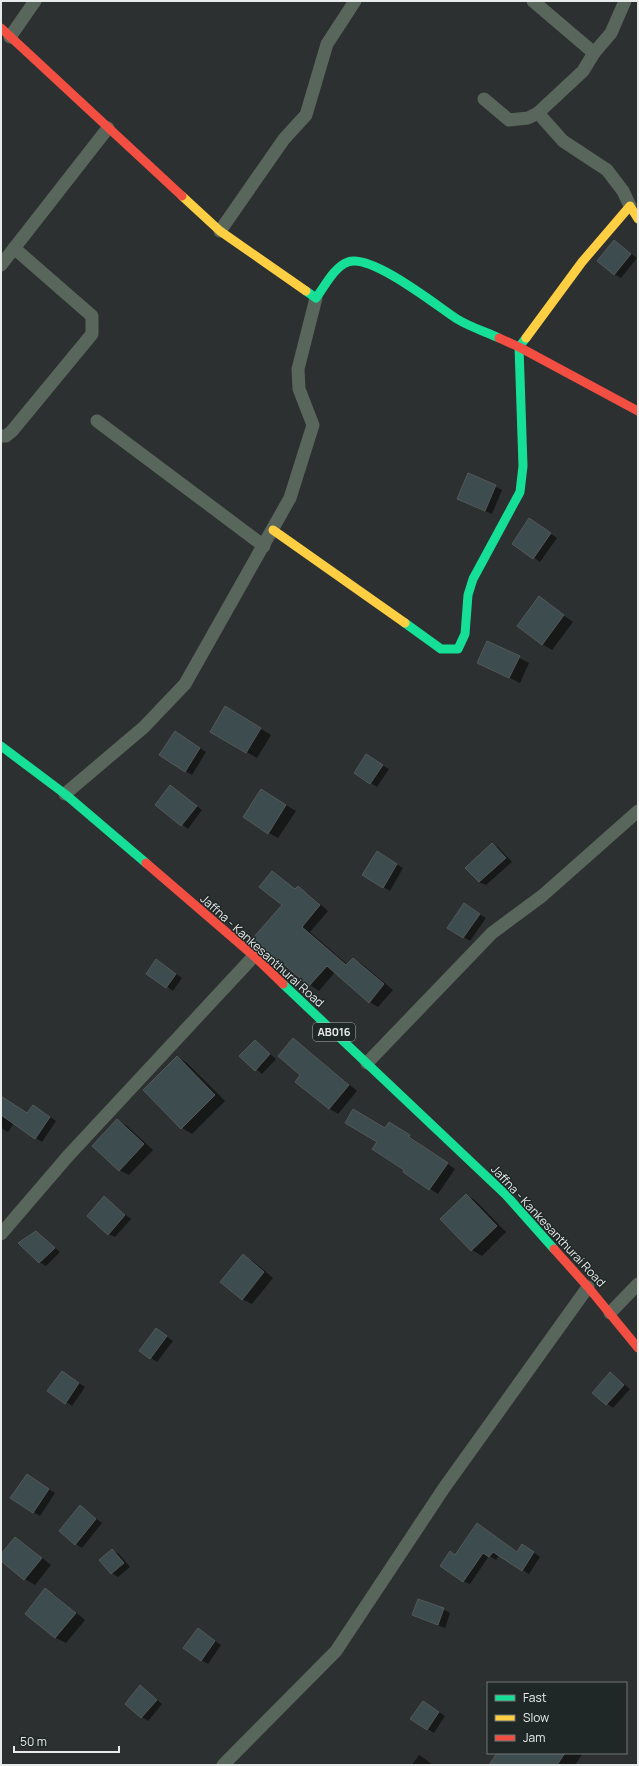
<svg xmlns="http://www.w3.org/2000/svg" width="639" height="1766" viewBox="0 0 639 1766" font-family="Manrope,sans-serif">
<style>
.shadow{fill:#0007}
.building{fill:#3d4c4e;stroke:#555859}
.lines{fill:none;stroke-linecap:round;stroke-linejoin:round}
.street{stroke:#59665c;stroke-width:13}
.fast{stroke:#16e098;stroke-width:9}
.slow{stroke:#ffcf43;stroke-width:9}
.jam{stroke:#f24e42;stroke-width:9}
.labels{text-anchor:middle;stroke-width:3;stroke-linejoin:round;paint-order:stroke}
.shield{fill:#202827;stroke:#abb1b0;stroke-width:1}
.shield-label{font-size:11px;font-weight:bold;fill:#e7eceb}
.street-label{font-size:12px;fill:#e7eceb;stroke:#202827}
</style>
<rect width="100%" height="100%" fill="#2c3030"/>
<g class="shadow">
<path d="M615,242L637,258L621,278L614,274Z"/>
<path d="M469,474L502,490L492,514L458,499Z"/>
<path d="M529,519L557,538L540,562L514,543Z"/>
<path d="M539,598L573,622L552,650L542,644Z"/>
<path d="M488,642L529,663L520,683L478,662Z"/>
<path d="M225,708L271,735L257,758L211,731Z"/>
<path d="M181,736L206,752L192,775L161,755Z"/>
<path d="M373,759L389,769L377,787L355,773Z"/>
<path d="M170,786L202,810L188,829L156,805Z"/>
<path d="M271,796L296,811L278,838L269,833Z"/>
<path d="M493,844L499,848L512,862L486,885L479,882L467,868Z"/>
<path d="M377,853L403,868L390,891L363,875Z"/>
<path d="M272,872L296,889L298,888L307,893L328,911L310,932L348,965L353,959L362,964L393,990L378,1007L369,1002L335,972L319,991L310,985L285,964L278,960L283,905Z"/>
<path d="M470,908L486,918L470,941L449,928Z"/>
<path d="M157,960L182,978L173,991L147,973Z"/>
<path d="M293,1040L302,1045L357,1091L338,1114L330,1109L296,1082L302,1075Z"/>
<path d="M255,1041L276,1059L262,1074L241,1056Z"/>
<path d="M177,1057L187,1063L225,1101L192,1134L182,1128Z"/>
<path d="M1,1098L28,1114L34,1106L56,1121L42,1142L14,1123L8,1132L1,1128Z"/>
<path d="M117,1120L127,1126L153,1150L129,1175L119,1170Z"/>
<path d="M398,1128L455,1169L438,1194L404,1172L406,1170L386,1130Z"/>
<path d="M466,1195L476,1201L506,1232L482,1256L472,1250Z"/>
<path d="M104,1198L131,1219L115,1237L108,1234Z"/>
<path d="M36,1232L60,1252L46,1266L39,1262Z"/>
<path d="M243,1256L253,1261L273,1278L252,1304L242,1299Z"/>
<path d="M162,1333L173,1341L157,1362L140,1350Z"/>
<path d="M610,1373L630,1389L613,1408L593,1393Z"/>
<path d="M68,1376L85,1387L72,1406L49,1391Z"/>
<path d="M33,1479L55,1493L40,1516L12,1498Z"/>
<path d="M80,1507L102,1523L82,1548L76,1544Z"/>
<path d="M484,1528L518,1553L529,1549L540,1557L529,1574L499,1555L496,1560L489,1556L470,1584L463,1581L451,1552L456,1555Z"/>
<path d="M15,1538L25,1544L51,1565L35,1585L25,1579L1,1560V1555Z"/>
<path d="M112,1550L119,1554L130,1567L118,1577L112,1573Z"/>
<path d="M45,1590L55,1595L85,1620L66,1643L56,1638L26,1614Z"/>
<path d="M443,1609L450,1613L445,1628L413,1615Z"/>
<path d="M198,1629L221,1645L208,1664L201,1660Z"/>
<path d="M140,1687L162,1704L148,1721L142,1717Z"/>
<path d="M423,1702L445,1716L434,1733L412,1719Z"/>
<path d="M498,1753H583L575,1765H490Z"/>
<path d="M419,1755L425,1759L433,1765H412Z"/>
</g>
<g class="building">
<path d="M614,240L631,254L614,275L597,261Z"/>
<path d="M468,473L496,485L485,511L457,499Z"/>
<path d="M529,518L551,533L533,559L512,544Z"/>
<path d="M539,596L564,615L542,645L517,626Z"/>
<path d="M487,641L520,656L509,678L477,663Z"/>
<path d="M225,706L261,728L246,753L210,732Z"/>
<path d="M175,731L200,748L185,772L159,755Z"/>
<path d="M366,754L383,765L370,784L354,773Z"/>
<path d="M170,785L197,806L181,826L155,805Z"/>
<path d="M261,789L286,805L268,834L243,817Z"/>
<path d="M492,843L506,858L479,882L465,868Z"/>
<path d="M377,851L397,864L383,888L362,875Z"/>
<path d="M272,871L295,889L298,886L320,905L302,927L346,965L353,958L384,984L369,1003L327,966L309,986L279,960L278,961L253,938L282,905L259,887Z"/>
<path d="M464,903L480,914L463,938L447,928Z"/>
<path d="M156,959L176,974L166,988L146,974Z"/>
<path d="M293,1038L349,1085L329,1109L295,1082L300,1075L278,1056Z"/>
<path d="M255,1040L270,1054L255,1071L239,1056Z"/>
<path d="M177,1056L215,1095L181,1129L143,1090Z"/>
<path d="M1,1096L27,1113L33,1105L50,1117L35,1139L1,1115Z"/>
<path d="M353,1109L385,1128L389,1122L410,1135L409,1137L448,1163L429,1190L403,1172L404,1170L372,1149L377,1142L345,1123Z"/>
<path d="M117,1119L144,1144L119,1171L92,1146Z"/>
<path d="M466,1194L497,1226L471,1251L440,1219Z"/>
<path d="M104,1196L125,1215L108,1235L87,1216Z"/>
<path d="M36,1231L55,1248L39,1263L18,1243Z"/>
<path d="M243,1254L264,1272L242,1300L220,1282Z"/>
<path d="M156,1328L167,1336L150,1359L139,1351Z"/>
<path d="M62,1371L79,1383L65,1404L47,1391Z"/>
<path d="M610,1372L624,1385L606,1405L592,1393Z"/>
<path d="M27,1474L49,1489L33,1513L10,1498Z"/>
<path d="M80,1505L96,1519L75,1545L59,1531Z"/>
<path d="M477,1523L517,1552L522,1544L534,1552L522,1571L493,1552L489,1557L483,1553L463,1582L440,1566L450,1551L455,1555Z"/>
<path d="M15,1537L42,1558L24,1580L1,1561V1554Z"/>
<path d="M112,1549L124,1563L111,1574L99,1560Z"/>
<path d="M45,1588L76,1613L55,1638L25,1614Z"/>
<path d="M418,1599L444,1608L438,1625L412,1615Z"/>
<path d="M198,1628L215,1641L201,1661L183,1648Z"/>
<path d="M140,1685L157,1700L141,1718L125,1704Z"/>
<path d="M423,1701L439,1712L427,1730L410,1719Z"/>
<path d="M497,1753H565L557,1765H489Z"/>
</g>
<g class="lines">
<g class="street">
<path d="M533,1L594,53"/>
<path d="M625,1L611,33L594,53L583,71L538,113L563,141L607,170L623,191L630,206"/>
<path d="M10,37L35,1"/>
<path d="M484,99L509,120L528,118L538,113"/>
<path d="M220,231L284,139L306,115L327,44L355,1"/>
<path d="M1,265L108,128"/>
<path d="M97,421L264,546"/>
<path d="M1,436H6L12,431L92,334V316L14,248"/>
<path d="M65,794L144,727L185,684L290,498L313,425L299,389L298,369L316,298"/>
<path d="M367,1063L492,933L542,896L638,811"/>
<path d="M1,1234L68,1156L254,956"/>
<path d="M610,1313L638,1284"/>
<path d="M223,1765L336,1651L444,1488L588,1287"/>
</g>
<g class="fast">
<path d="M306,291L316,298C325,286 334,267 348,262C371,253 437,306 457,319C470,327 486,332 499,338"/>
<path d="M405,623L441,649H458L465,634L468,595L473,579L520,492L523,466L519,347L526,338"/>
<path d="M1,746L65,794L146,863"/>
<path d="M283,984L506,1195L554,1249"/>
</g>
<g class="slow">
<path d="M182,196L220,231L306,291"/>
<path d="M526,338L582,262L630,206L638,219"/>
<path d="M273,530L405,623"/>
</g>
<g class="jam">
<path d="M1,28L182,196"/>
<path d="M499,338L519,347L638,411"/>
<path d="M146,863L254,956L283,984"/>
<path d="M554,1249L588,1287L638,1348"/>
</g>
</g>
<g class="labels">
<rect class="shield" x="313" y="1023" width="42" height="18" rx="3"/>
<g class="shield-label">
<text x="334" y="1036">AB016</text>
</g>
<g class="street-label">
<text transform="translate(262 951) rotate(42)" y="4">Jaffna - Kankesanthurai Road</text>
<text transform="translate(548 1226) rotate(47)" y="4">Jaffna - Kankesanthurai Road</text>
</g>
</g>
<rect width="639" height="1766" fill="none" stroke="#e7eceb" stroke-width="4"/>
<rect x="487" y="1682" width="140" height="72" fill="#202827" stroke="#707675"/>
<rect x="495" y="1695" width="20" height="6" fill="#16e098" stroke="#707675"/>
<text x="523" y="1702" font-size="12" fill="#e7eceb">Fast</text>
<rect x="495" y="1715" width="20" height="6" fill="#ffcf43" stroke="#707675"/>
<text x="523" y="1722" font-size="12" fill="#e7eceb">Slow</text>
<rect x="495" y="1735" width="20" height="6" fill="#f24e42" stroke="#707675"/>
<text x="523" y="1742" font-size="12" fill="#e7eceb">Jam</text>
<path d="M14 1746v6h105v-6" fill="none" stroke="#e7eceb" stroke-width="2"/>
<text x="20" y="1746" font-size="12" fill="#e7eceb" stroke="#202827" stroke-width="3" paint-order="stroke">50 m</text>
</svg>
